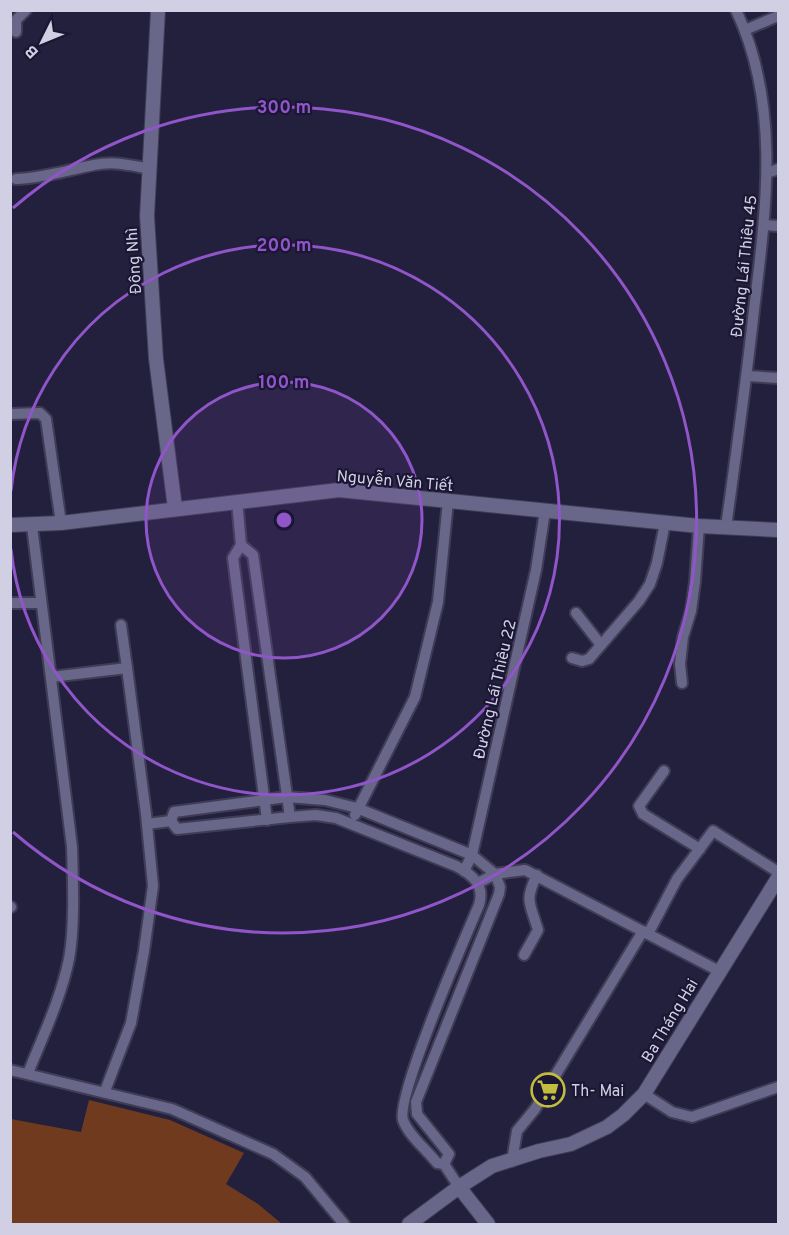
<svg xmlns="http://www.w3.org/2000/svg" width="789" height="1235" viewBox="0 0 789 1235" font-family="Overpass,sans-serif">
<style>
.green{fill:#6f3a1e}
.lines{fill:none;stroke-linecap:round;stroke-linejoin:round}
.minor-casing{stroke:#403c55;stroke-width:14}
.tertiary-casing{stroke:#403c55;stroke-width:16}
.minor{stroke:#686689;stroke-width:10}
.tertiary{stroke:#686689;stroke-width:14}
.ring{fill:none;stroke:#9055c8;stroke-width:3}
.labels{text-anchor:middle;stroke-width:4.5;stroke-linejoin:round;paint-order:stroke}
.street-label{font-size:16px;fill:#d0cfe3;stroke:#1a1633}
.poi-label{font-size:16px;fill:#d0cfe3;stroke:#1a1633;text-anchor:start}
.centre{fill:#9055c8;stroke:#1a1633;stroke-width:3}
.ring-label{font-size:18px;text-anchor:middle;font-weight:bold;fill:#9055c8;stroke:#1a1633;stroke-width:4.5;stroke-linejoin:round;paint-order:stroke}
</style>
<rect width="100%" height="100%" fill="#23203d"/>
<path class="green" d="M89,1100L170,1120L244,1153L226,1184L258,1204L282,1224H11V1119L81,1132Z"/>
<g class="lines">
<defs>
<g id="minor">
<path d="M745,30L778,16"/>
<path d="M16,32V20L26,10"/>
<path d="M767,173L778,169"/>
<path d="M16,179C43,178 68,170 94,165C113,161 131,165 150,169"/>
<path d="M764,225L778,226"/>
<path d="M747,376L778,378"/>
<path d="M10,414L40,413L46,419L61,523"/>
<path d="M237,501L241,545L233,558L267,820"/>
<path d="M726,527C736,455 746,383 754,310C766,210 781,105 736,10"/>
<path d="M241,545L253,555L290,817"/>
<path d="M10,603H41"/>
<path d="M576,613L601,645"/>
<path d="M121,625L127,668"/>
<path d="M572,658L582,661L589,659L639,601L650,584L657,563L665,523"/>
<path d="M51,677L127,668L146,814L153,886L144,951L131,1023L105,1091"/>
<path d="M682,683L680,664L683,637L691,611L695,582L699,526"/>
<path d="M664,771L639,806L643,814L700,849"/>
<path d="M287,797L325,800L357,808L472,855L495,874L500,887L499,894L416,1102L417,1114L449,1154L444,1164L437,1163C427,1150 408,1135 403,1120C396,1096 465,938 479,905C485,885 473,875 456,866L336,818L316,815L290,817L177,829L171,821L174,812Z"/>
<path d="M355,815L415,697L438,602L448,501"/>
<path d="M147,824L171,821"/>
<path d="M464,871L472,855L536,570L545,511"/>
<path d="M478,883L495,874L525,870L719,971"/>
<path d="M10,907H11"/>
<path d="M648,934L677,879L713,831L778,872"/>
<path d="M524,955L538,930C530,903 524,901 537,875"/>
<path d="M10,1070L172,1109L273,1154L305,1177L344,1224"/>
<path d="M28,1073C43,1036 61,998 69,959C75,926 73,881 72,847L32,526"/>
<path d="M644,1094L672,1112L692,1117L778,1087"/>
<path d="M512,1161L517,1131L535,1109L643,931"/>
<path d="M444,1164L459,1187"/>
</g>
<g id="tertiary">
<path d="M158,10L147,216L156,359L175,508"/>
<path d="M10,525L61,523L339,490L699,526L778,530"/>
<path d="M459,1187L488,1224"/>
<path d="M409,1224L459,1187L492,1166L539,1151L571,1144L607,1127L623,1115L644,1094L778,878"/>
</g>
</defs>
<use href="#minor" class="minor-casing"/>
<use href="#tertiary" class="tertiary-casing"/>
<use href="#minor" class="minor"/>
<use href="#tertiary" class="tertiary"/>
</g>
<circle cx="284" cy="520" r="138" fill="#9055c8" fill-opacity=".12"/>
<g class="ring">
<circle cx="284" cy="520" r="138"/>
<path d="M11 491A275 275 0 1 1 11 549"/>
<path d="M13 208A413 413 0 1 1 13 832"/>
</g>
<defs>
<symbol id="supermarket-ring" viewBox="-11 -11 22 22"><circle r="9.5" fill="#1a1633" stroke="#c2bd3f" stroke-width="1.5"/><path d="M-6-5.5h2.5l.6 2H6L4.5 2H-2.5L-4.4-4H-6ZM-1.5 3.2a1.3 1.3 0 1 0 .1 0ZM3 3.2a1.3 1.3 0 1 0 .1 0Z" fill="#c2bd3f"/></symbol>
</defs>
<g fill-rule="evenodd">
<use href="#supermarket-ring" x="529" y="1071" width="38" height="38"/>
</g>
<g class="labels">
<g class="street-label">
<text transform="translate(133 261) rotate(-94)" y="6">Đông Nhì</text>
<text transform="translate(743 266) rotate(-84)" y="6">Đường Lái Thiêu 45</text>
<text transform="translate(395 480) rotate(5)" y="6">Nguyễn Văn Tiết</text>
<text transform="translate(494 689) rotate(-77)" y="6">Đường Lái Thiêu 22</text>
<text transform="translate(669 1020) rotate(-59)" y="6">Ba Tháng Hai</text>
</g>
<g class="poi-label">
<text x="571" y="1096">Th- Mai</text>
</g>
</g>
<circle cx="284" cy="520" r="9" class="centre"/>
<g class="ring-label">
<text x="284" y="113">300 m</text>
<text x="284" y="251">200 m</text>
<text x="284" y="388">100 m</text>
</g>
<rect width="789" height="1235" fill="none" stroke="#d0cfe3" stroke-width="24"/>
<g transform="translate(42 42) rotate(227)" stroke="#1a1633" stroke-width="4.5" paint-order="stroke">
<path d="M0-4.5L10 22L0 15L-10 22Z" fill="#d0cfe3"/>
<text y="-9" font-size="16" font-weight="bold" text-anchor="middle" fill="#d0cfe3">B</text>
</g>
</svg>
